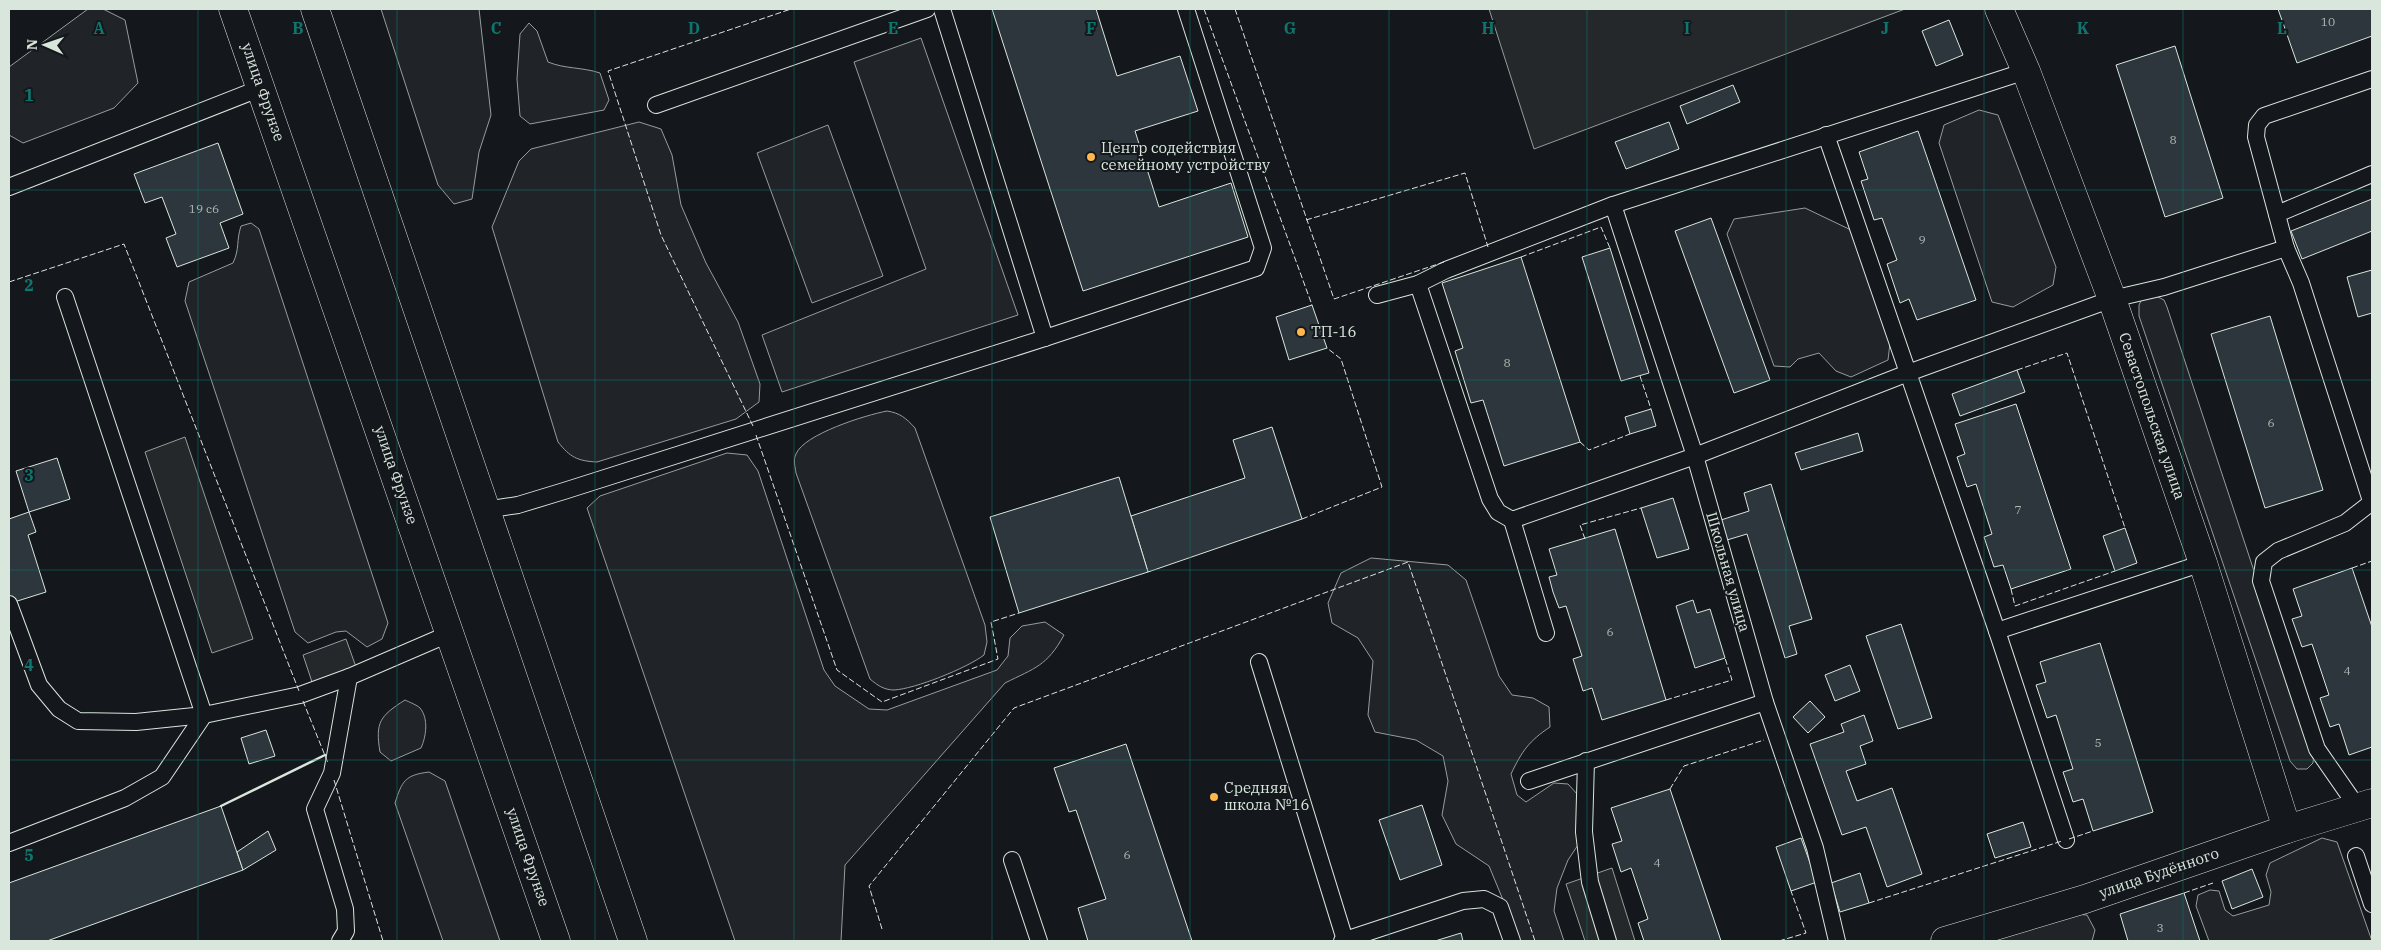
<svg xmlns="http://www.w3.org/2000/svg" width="2381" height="950" viewBox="0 0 2381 950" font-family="'IBM Plex Serif',serif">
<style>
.green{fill:#202428;stroke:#939e99}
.parking{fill:#24282b;stroke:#939e99}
.building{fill:#2c363c;stroke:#d8e6dc}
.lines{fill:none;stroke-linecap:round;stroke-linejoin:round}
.lane-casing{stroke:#d8e6dc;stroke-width:18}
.street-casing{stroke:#d8e6dc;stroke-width:29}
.secondary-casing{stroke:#d8e6dc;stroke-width:29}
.primary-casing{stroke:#d8e6dc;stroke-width:29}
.lane{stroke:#14181c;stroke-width:16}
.street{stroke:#14181c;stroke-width:28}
.secondary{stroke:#14181c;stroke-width:28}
.primary{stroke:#14181c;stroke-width:28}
.fence{stroke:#d8e6dc;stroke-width:1;stroke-dasharray:6 2.5;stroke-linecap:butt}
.wall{stroke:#d8e6dc;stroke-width:2.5}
.grid{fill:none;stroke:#0f766e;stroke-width:1;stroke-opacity:0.55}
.poi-dot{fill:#ffb74d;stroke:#14181c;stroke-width:2}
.labels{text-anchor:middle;stroke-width:4;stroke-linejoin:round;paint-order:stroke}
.number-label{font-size:12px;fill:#adbab4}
.street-label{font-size:15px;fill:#d8e6dc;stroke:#14181c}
.poi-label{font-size:15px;fill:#d8e6dc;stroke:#14181c;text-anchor:start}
.grid-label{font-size:16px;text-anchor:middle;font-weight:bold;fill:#0f766e;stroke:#14181c;stroke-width:4;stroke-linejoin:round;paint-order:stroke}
</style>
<rect width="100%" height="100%" fill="#14181c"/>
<g class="green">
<path d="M88,9H103L125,20L138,83L114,108L23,143L9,135V67Z"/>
<path d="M381,9H479L491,115L479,152L472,199L454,204L438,185Z"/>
<path d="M529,23L537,31L548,62C565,69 582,67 600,73L609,100L604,110L530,124L520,116L517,79L520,34Z"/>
<path d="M921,38L1018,315L782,392L762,335L926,269L854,62Z"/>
<path d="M1979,110L1998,115L2056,267L2053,285L2013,307L1992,302L1939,143L1944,125Z"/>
<path d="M639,122L661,129L672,155L681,205L706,263L738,322L760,384L759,402L736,419L597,462C577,461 570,457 558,442L492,227L519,161L531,149Z"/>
<path d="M828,125L883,276L812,303L757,153Z"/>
<path d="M1805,208L1851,230L1890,343L1888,360L1851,377L1836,371L1819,353L1798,359L1790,367L1774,366L1727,234L1734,219Z"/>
<path d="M251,223L259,229L388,623L382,639L367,647L346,631L336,632L308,643L295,632L185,301L189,282L233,263C240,248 236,241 241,226Z"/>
<path d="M2156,296L2164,300L2167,307L2314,753L2313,763L2307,769H2297L2290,761L2139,316V305L2142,299Z"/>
<path d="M887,411C900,413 906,418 915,428L985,625L987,642L984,655C967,668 915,689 894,690C884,690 877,685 870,679L796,473C795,466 793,460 796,454C804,434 866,415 887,411Z"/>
<path d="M727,453L747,455L758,471L824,670L835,686L869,709L887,710L997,670L1008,656L1010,638L1022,626L1045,622L1064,635C1047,666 1035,668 1005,683L845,865L841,941H735L587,508L600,496Z"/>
<path d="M1371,558L1448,565L1466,580L1499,676L1512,695L1533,698L1549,707L1550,727C1529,741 1522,751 1511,774L1517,795L1526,802L1554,783L1568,784L1578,795V845L1568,860L1557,888L1554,911L1564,941H1520L1489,866L1456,844L1442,815L1448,781L1443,756L1416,740L1375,732L1368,715L1373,661L1358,638L1332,623L1328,603L1341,573Z"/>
<path d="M405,700C409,702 417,705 420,708C429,719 426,737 421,748L391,761L380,752C375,722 380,716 405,700Z"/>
<path d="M429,772L445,781L500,941H443L395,803C402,781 405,775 429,772Z"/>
<path d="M2322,838L2337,842L2372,941H2209L2196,906L2198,895L2210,890L2219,891L2225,910L2233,916L2269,905L2271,892L2266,875L2270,863Z"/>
<path d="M2063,913L2087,915L2095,930L2092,941H1972Z"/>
</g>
<g class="parking">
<path d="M1489,9H1905L1534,149Z"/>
<path d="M185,437L253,639L212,653L145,452Z"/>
<path d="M346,639L356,667L312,682L303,655Z"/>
<path d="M1612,868L1635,941H1585L1566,884Z"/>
</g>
<g class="building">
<path d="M992,9H1096L1117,76L1180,56L1198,111L1135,131L1159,207L1231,183L1248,237L1083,291Z"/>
<path d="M2278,9H2372V36L2297,63Z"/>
<path d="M1949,20L1963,55L1936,66L1922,31Z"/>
<path d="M2175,46L2223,198L2165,217L2116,65Z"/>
<path d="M1733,85L1740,102L1687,124L1680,106Z"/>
<path d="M1669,122L1679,149L1626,169L1615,142Z"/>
<path d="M1918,131L1976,300L1917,320L1909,299L1900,303L1887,264L1897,260L1882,218L1874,220L1861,181L1868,179L1859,152Z"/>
<path d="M218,143L243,214L220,223L229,248L177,267L166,238L176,234L162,197L145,203L134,174Z"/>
<path d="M2372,199V231L2302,259L2291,231Z"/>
<path d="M1711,218L1770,380L1734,393L1675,231Z"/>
<path d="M1610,248L1649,373L1621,381L1582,257Z"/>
<path d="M1521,257L1580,442L1504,466L1483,400L1471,403L1455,351L1463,348L1442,283Z"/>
<path d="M2372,270V313L2358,317L2347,277Z"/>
<path d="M1312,305L1327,348L1289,360L1276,317Z"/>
<path d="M2270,316L2323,490L2265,508L2211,334Z"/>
<path d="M2017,370L2025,392L1960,416L1952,394Z"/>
<path d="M2016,404L2071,569L2011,589L2003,565L1994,567L1984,537L1992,534L1976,484L1967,487L1957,457L1965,454L1955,424Z"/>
<path d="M1651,409L1656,426L1630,434L1625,417Z"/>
<path d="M1272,427L1302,519L1148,572L1131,516L1245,478L1233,440Z"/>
<path d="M1858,433L1863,451L1801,470L1795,453Z"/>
<path d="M57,458L70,499L29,512L16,471Z"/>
<path d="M1119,477L1148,572L1019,613L990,517Z"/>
<path d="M1771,484L1812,619L1789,626L1797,654L1785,658L1747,534L1727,540L1721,520L1749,511L1744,493Z"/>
<path d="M1673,498L1689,549L1657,558L1641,508Z"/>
<path d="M29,512L36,532L28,535L46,592L11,603L9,596V519Z"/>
<path d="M2125,528L2137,563L2115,571L2103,536Z"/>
<path d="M1615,529L1666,700L1602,720L1592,688L1583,691L1573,659L1582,656L1566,606L1559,608L1553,592L1549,577L1557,575L1549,549Z"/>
<path d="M2352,568L2372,627V747L2349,755L2339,724L2330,727L2320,698L2329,695L2312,644L2302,647L2292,619L2302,616L2293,589Z"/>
<path d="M1693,600L1697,613L1710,609L1725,658L1695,668L1676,606Z"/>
<path d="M1901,624L1932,718L1898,729L1866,636Z"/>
<path d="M2100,643L2153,812L2093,831L2083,799L2073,802L2063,772L2073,769L2056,715L2047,718L2036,685L2046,682L2040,662Z"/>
<path d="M1850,665L1860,691L1835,701L1825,675Z"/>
<path d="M1810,701L1825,717L1808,733L1793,717Z"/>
<path d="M1864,715L1873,741L1860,746L1866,764L1846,771L1857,801L1892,788L1922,874L1887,887L1866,827L1842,835L1810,744L1844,732L1841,724Z"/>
<path d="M266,730L275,756L249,764L241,738Z"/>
<path d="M1126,744L1192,941H1088L1078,908L1106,899L1076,810L1069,812L1054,768Z"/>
<path d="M1670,789L1721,941H1644L1638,923L1648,919L1631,868L1621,872L1612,844L1622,841L1611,808Z"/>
<path d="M1422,805L1442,865L1400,880L1379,820Z"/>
<path d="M221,806L243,870L47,941H9V883Z"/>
<path d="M2023,822L2031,847L1995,858L1987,834Z"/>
<path d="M268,831L276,850L243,870L237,852Z"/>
<path d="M1801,838L1817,882L1791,891L1776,847Z"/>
<path d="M2252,869L2263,897L2232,909L2222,881Z"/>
<path d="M1860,873L1869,903L1840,912L1831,883Z"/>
<path d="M2184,893L2200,941H2128L2120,914Z"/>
<path d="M1461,933L1463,941H1435Z"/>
</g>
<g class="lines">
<defs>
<g id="lane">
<path d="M942,9L1045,338"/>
<path d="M656,105L927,9"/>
<path d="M1826,135L1997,631L2066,840"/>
<path d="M9,187L261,88"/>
<path d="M1613,205L1695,456L1765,702L1815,848L1837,941"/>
<path d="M2277,214L2372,174"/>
<path d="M2286,248L2301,283L2372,504"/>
<path d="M1418,284L1490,499L1498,512L1512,520L1695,456L1908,373L2112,299L2164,287L2286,248L2256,137L2257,125L2264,116L2372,79"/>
<path d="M1377,295L1418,284L1446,270L1613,205L2026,71"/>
<path d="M485,510L518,505L564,491L1045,338L1256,268L1263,248L1186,9"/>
<path d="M1512,520L1546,633"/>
<path d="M9,604L39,685L59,709L78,721L136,722L204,715L65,297"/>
<path d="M1997,631L2203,563"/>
<path d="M1259,662L1345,940"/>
<path d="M1586,761L1584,832L1590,882L1608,941"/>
<path d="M1529,781L1765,702"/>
<path d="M2358,808L2317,749L2261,581L2264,562L2278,551L2345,523L2372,502"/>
<path d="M9,843L125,798L162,777L204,715L300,695L349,677"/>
<path d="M2356,856L2372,904"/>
<path d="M1012,860L1039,941"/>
<path d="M340,941L346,931L345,909L315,809L332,773L349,677L451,633"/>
<path d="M1342,941L1463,901L1484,899L1500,907L1512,941"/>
</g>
<path id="street" d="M2287,829L2372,803"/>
<path id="secondary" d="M1945,941L2085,899L2287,829L2203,563L2112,299L2026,71L1999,9"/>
<g id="primary">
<path d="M233,9L556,941"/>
<path d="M315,9L633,941"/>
</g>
</defs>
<use href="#lane" class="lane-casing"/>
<use href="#street" class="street-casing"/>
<use href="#secondary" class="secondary-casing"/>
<use href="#primary" class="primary-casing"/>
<use href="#lane" class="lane"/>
<use href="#street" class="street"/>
<use href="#secondary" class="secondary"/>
<use href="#primary" class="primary"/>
<g class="fence">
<path d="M1204,9L1312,305"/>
<path d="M1235,9L1334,299L1444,262"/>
<path d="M1306,220L1465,173L1488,247"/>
<path d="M1521,257L1601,227L1610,248"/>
<path d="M9,282L124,244L299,691"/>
<path d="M2017,370L2067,353L2125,528"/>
<path d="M1640,376L1651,409"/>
<path d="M753,426L661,235L608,71L791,9"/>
<path d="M756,435L837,670L882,702L998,659L991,622L1019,613"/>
<path d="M1580,442L1589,450L1630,434"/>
<path d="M1302,519L1382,487L1341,359L1327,348"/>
<path d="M1585,539L1580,525L1641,508"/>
<path d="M2352,568L2372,561"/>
<path d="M2011,589L2015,606L2115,571"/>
<path d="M1666,700L1732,680L1725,658"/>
<path d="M303,701L328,763"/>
<path d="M334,780L383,941"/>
<path d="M1670,789L1684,766L1764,740"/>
<path d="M2069,839L2093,831"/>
<path d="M2184,893L2213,883"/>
<path d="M1869,903L2062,841"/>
<path d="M882,929L869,886L1014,708L1408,562L1535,941"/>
<path d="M1779,941L1806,933L1791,891"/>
</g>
<path class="wall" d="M221,806L325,755"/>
</g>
<path class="grid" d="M198,9V941M397,9V941M595,9V941M794,9V941M992,9V941M1190,9V941M1389,9V941M1587,9V941M1786,9V941M1984,9V941M2183,9V941M9,190H2372M9,380H2372M9,570H2372M9,760H2372"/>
<g class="poi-dot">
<circle cx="1091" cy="157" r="5"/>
<circle cx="1301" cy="332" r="5"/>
<circle cx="1214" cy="797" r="5"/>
</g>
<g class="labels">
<g class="number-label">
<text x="2328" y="26">10</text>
<text x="2173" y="144">8</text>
<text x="204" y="213">19 с6</text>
<text x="1922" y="244">9</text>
<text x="1507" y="367">8</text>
<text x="2271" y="427">6</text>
<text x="2018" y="514">7</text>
<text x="1610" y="636">6</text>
<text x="2347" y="675">4</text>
<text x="2098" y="747">5</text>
<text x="1127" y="859">6</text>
<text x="1657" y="867">4</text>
<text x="2160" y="932">3</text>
</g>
<g class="street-label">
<text transform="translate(263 92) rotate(71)" y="5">улица Фрунзе</text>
<text transform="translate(2152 416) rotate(71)" y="5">Севастопольская улица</text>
<text transform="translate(396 475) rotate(71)" y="5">улица Фрунзе</text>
<text transform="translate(1728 572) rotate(74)" y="5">Школьная улица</text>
<text transform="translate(528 857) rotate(71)" y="5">улица Фрунзе</text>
<text transform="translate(2159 873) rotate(-19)" y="5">улица Будённого</text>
</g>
<g class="poi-label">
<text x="1101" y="153">Центр содействия<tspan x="1101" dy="17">семейному устройству</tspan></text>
<text x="1311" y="337">ТП-16</text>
<text x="1224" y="793">Средняя<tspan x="1224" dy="17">школа №16</tspan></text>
</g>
</g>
<g class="grid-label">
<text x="99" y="34">A</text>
<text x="298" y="34">B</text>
<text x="496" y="34">C</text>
<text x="694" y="34">D</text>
<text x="893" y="34">E</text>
<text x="1091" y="34">F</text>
<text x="1290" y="34">G</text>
<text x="1488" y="34">H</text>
<text x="1687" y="34">I</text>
<text x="1885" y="34">J</text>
<text x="2083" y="34">K</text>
<text x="2282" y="34">L</text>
<text x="29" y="101">1</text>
<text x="29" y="291">2</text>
<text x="29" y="481">3</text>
<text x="29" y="671">4</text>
<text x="29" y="861">5</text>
</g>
<rect width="2381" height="950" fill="none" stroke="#d8e6dc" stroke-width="20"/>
<g transform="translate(45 45) rotate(272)" stroke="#14181c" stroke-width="4" paint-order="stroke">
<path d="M0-4L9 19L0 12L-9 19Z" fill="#d8e6dc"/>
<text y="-8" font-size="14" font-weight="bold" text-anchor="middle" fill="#d8e6dc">N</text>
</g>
</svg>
